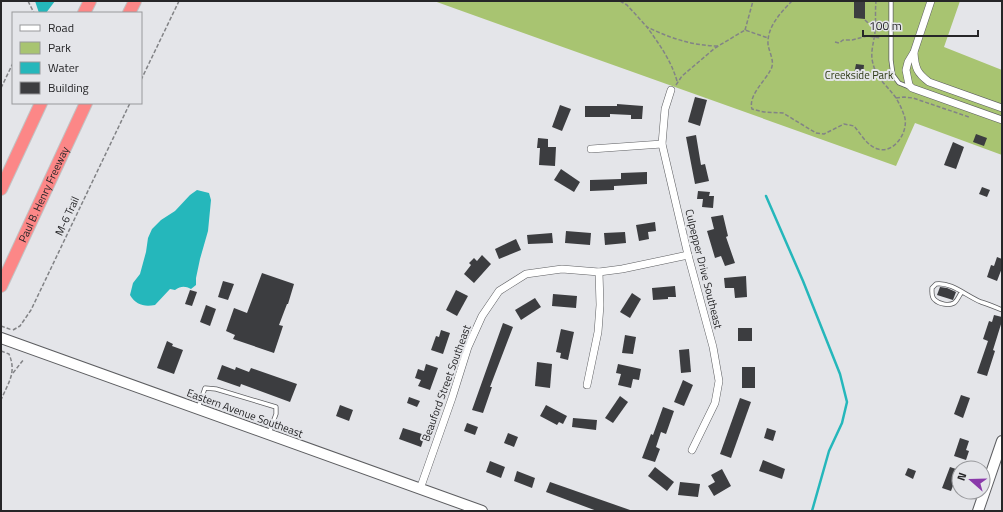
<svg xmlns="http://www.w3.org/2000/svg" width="1003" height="512" viewBox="0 0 1003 512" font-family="'Titillium Web',sans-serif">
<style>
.green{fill:#a8c471}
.water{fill:#25b7bb}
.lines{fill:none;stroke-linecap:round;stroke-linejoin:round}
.stream{stroke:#25b7bb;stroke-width:2.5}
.building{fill:#3c3d40}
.lane-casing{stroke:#5d5e61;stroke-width:5}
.street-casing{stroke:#5d5e61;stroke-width:8}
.secondary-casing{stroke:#5d5e61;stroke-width:12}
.highway-casing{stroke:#c2c2c3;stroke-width:14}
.path{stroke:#828386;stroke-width:1.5;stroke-dasharray:4 2;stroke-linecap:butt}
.lane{stroke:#fff;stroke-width:3.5}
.street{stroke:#fff;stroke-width:7}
.secondary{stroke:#fff;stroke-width:10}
.highway{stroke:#fc8787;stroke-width:12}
.labels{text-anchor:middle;stroke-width:4;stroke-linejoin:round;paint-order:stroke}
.park-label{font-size:11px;fill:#2e3a16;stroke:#e4e5e9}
.street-label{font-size:11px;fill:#262628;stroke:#e4e5e9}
</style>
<rect width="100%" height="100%" fill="#e4e5e9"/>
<path class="green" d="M434,1H960L944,47L1002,70V155L915,123L896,166Z"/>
<g class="water">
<path d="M35,1H55L46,13H39Z"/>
<path d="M197,190L209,193L211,200L208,231L200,259L196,278V285L191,289C185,286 181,286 175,290L170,289L155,305C144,307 136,305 130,295L133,283L140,274L146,252L148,238L152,229L161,220L175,211L190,195Z"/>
</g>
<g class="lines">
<path class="stream" d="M766,196L803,281L840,374L847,402L842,423L829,451L812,511"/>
</g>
<g class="building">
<path d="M854,1H865V19L854,18Z"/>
<path d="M856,64L864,65L863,75L854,74Z"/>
<path d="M695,97L707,100L700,126L688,122Z"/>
<path d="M617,104L643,106L642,119H631V115L610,114V117H585V106H617Z"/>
<path d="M560,105L571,109L562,131L552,127Z"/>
<path d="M976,134L987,138L984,146L973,142Z"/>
<path d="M696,135L701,165L705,164L709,181L695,184L686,137Z"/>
<path d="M538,138L548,139V147H556L555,166L539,165L540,148H537Z"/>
<path d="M953,142L964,147L956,169L944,165Z"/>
<path d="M561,169L580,182L574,192L554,180Z"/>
<path d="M647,172V184L614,186V190L590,191V180L621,179V173Z"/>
<path d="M982,187L990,190L987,197L979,194Z"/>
<path d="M698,191L710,192L709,196H714L713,208L702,207L703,199H697Z"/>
<path d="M723,215L728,236L726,237L735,263L725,266L721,256L715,258L707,231L714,229L711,217Z"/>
<path d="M655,222L656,231L648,232L649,239L639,241L636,225Z"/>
<path d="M566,231L591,233L590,245L565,243Z"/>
<path d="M625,232L626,243L605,245L604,233Z"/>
<path d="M552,233L553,243L528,244L527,235Z"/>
<path d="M516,239L521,250L499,259L495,249Z"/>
<path d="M482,255L491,264L474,283L464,274L471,265L469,263L474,258L477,261Z"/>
<path d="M997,257L1002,259V268L997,281L987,277L991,265L994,266Z"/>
<path d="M262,273L294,284L288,304H287L279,325L283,326L274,353L233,339L235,335L226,331L234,308L247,313Z"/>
<path d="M746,276L747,297L735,298L734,288H725L724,278Z"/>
<path d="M223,281L234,284L228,300L218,297Z"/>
<path d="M675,286L676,297H668V299L653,300L652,288Z"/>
<path d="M940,287L947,288L956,292L953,300L937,295Z"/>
<path d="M190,290L197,292L192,306L185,304Z"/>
<path d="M456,290L468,296L457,316L446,310Z"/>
<path d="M632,293L641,299L630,318L620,312Z"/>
<path d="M553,294L577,296L576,308L552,306Z"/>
<path d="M535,298L541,307L521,320L515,310Z"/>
<path d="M206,305L216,309L210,326L200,322Z"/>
<path d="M994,315L1002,317V321L993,350L995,351L987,376L977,373L988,341L983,339L989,321L992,322Z"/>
<path d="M503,323L513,327L490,387H492L483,413L472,410Z"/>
<rect x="738" y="328" width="14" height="13"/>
<path d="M561,329L574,332L568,360L560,358L561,353L556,352Z"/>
<path d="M441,330L450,333L443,354L431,350L436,336L439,337Z"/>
<path d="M625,335L636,337L633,354L622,353Z"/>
<path d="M167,341L173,344L172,346L183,350L174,374L157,368Z"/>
<path d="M689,349L691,372L681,373L679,350Z"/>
<path d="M537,362L552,364L550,388L535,386Z"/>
<path d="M426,364L438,368L430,390L418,386L421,380L415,378L418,369L424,371Z"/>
<path d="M618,364L641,369L639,380L633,379L631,388L618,385L621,374L616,373Z"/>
<path d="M222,365L235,370L236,367L249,372L251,368L297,384L290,402L241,384L240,387L217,379Z"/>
<rect x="742" y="367" width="13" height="21"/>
<path d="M683,380L693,385L684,406L674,402Z"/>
<path d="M961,395L970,398L963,418L954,414Z"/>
<path d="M620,396L628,402L613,423L605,418Z"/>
<path d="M409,397L420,401L417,407L407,403Z"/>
<path d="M740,398L751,402L731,458L720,454Z"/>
<path d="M340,405L353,410L349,421L336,416Z"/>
<path d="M546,405L567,416L563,424L559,422L557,425L540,416Z"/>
<path d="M663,407L674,411L666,434L661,432L656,447L660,449L655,462L642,458L651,434L653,435Z"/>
<path d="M573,418L597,420L596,430L572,427Z"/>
<path d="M467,423L478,427L475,435L464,431Z"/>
<path d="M403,428L425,435L421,447L399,439Z"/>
<path d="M767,428L776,431L773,441L764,438Z"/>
<path d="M508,433L518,437L514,447L504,443Z"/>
<path d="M960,438L969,441L966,450L969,451L966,460L954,456Z"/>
<path d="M763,460L785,469L782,479L759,471Z"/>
<path d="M490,461L505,467L501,478L486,472Z"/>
<path d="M655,467L674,482L667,491L648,476Z"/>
<path d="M950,467L959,470V479L957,484L954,483L951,491L942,488Z"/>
<path d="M908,468L916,471L913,479L905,475Z"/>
<path d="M722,469L731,486L714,496L708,486L715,482L711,475Z"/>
<path d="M517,471L535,478L532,488L514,481Z"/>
<path d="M550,482L630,510V511H597L570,501L546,492Z"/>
<path d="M680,482L700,484L698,497L678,495Z"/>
</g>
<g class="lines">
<defs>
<g id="lane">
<path d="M891,1V60L893,75L899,83L909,87"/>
<path d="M961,293C959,296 957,301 954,303C949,306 939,304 935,300C931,297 932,292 932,288L936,284C952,282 966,296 981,302C988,304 995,307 1002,310"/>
<path d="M198,408L205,388L216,389L276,407V414L269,433"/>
</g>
<g id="street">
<path d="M931,1L914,52L908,62L906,70L909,85L912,88L1002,120"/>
<path d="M914,53C915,68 917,73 929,82L1002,108"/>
<path d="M671,90L665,109L662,144L688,255L713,347L719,381L715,403L692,450"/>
<path d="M591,149L662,144"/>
<path d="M587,385L598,332L600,305L599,272"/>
<path d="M420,489L452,398L468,347L482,316L499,291L526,274L562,269L599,272L622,269L688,255"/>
</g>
<g id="secondary">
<path d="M1,338L482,511"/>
<path d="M978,511L1002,441"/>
</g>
<g id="highway">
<path d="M84,13L90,1"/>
<path d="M129,13L135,1"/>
<path d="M1,189L41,103"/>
<path id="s1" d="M1,286L86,103"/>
</g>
</defs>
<use href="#lane" class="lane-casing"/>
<use href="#street" class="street-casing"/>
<use href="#secondary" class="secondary-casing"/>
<use href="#highway" class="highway-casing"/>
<g class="path">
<path d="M28,1L34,13"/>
<path d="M620,1L627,5L647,27"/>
<path d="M792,1C781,12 767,27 768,44C769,53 776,62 770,71C764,82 748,96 752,109L764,112L783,113L816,133L824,134L844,124L854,126C861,134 867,146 878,149C895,154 910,130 904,115C902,109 899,103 896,98C886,84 875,78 872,59C871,50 874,41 875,32C876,22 875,11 876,1"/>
<path d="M865,20L868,23L875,26"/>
<path d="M745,30L753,1"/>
<path d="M835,42L839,43L843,40H852L867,36L881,38"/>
<path d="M141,80L179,1"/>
<path d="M677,81C671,60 659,44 647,27C670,38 693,46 719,46"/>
<path d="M676,85L682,76L715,48L745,30L768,38"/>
<path d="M1,88L13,63"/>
<path d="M896,98L904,97L913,98L969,117"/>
<path d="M1,326L12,330"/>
<path d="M13,330L20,326L31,310L130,103"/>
<path d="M1,351L9,354C17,373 8,383 1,400"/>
<path d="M13,373L24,359"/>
</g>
<use href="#lane" class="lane"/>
<use href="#street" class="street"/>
<use href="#secondary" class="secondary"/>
<use href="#highway" class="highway"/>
</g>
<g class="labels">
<g class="park-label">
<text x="859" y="79">Creekside Park</text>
</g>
<g class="street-label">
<text dy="4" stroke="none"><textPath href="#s1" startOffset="101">Paul B. Henry Freeway</textPath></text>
<text transform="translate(67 216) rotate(-65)" y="4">M-6 Trail</text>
<text transform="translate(704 269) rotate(76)" y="4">Culpepper Drive Southeast</text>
<text transform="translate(446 383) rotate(-70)" y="4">Beauford Street Southeast</text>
<text transform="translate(245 413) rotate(20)" y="4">Eastern Avenue Southeast</text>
</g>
</g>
<rect width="1003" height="512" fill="none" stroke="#262628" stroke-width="4"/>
<rect x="12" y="12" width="130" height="92" fill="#e4e5e9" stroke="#98999c"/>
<rect x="20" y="25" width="20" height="6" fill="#ffffff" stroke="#98999c"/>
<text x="48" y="32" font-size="12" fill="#262628">Road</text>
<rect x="20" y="42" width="20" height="12" fill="#a8c471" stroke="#98999c"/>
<text x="48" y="52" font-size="12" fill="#262628">Park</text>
<rect x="20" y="62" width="20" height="12" fill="#25b7bb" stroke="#98999c"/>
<text x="48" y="72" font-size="12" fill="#262628">Water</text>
<rect x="20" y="82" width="20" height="12" fill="#3c3d40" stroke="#98999c"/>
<text x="48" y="92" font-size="12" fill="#262628">Building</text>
<g transform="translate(971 480) rotate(290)"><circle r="19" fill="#e4e5e9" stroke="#98999c"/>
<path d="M0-3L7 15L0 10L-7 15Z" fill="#8a3aaa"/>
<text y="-6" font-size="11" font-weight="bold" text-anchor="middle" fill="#262628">N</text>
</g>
<path d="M863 30v6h115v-6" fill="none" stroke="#262628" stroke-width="2"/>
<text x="869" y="30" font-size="12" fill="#262628" stroke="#e4e5e9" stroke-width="3" paint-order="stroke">100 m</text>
</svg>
